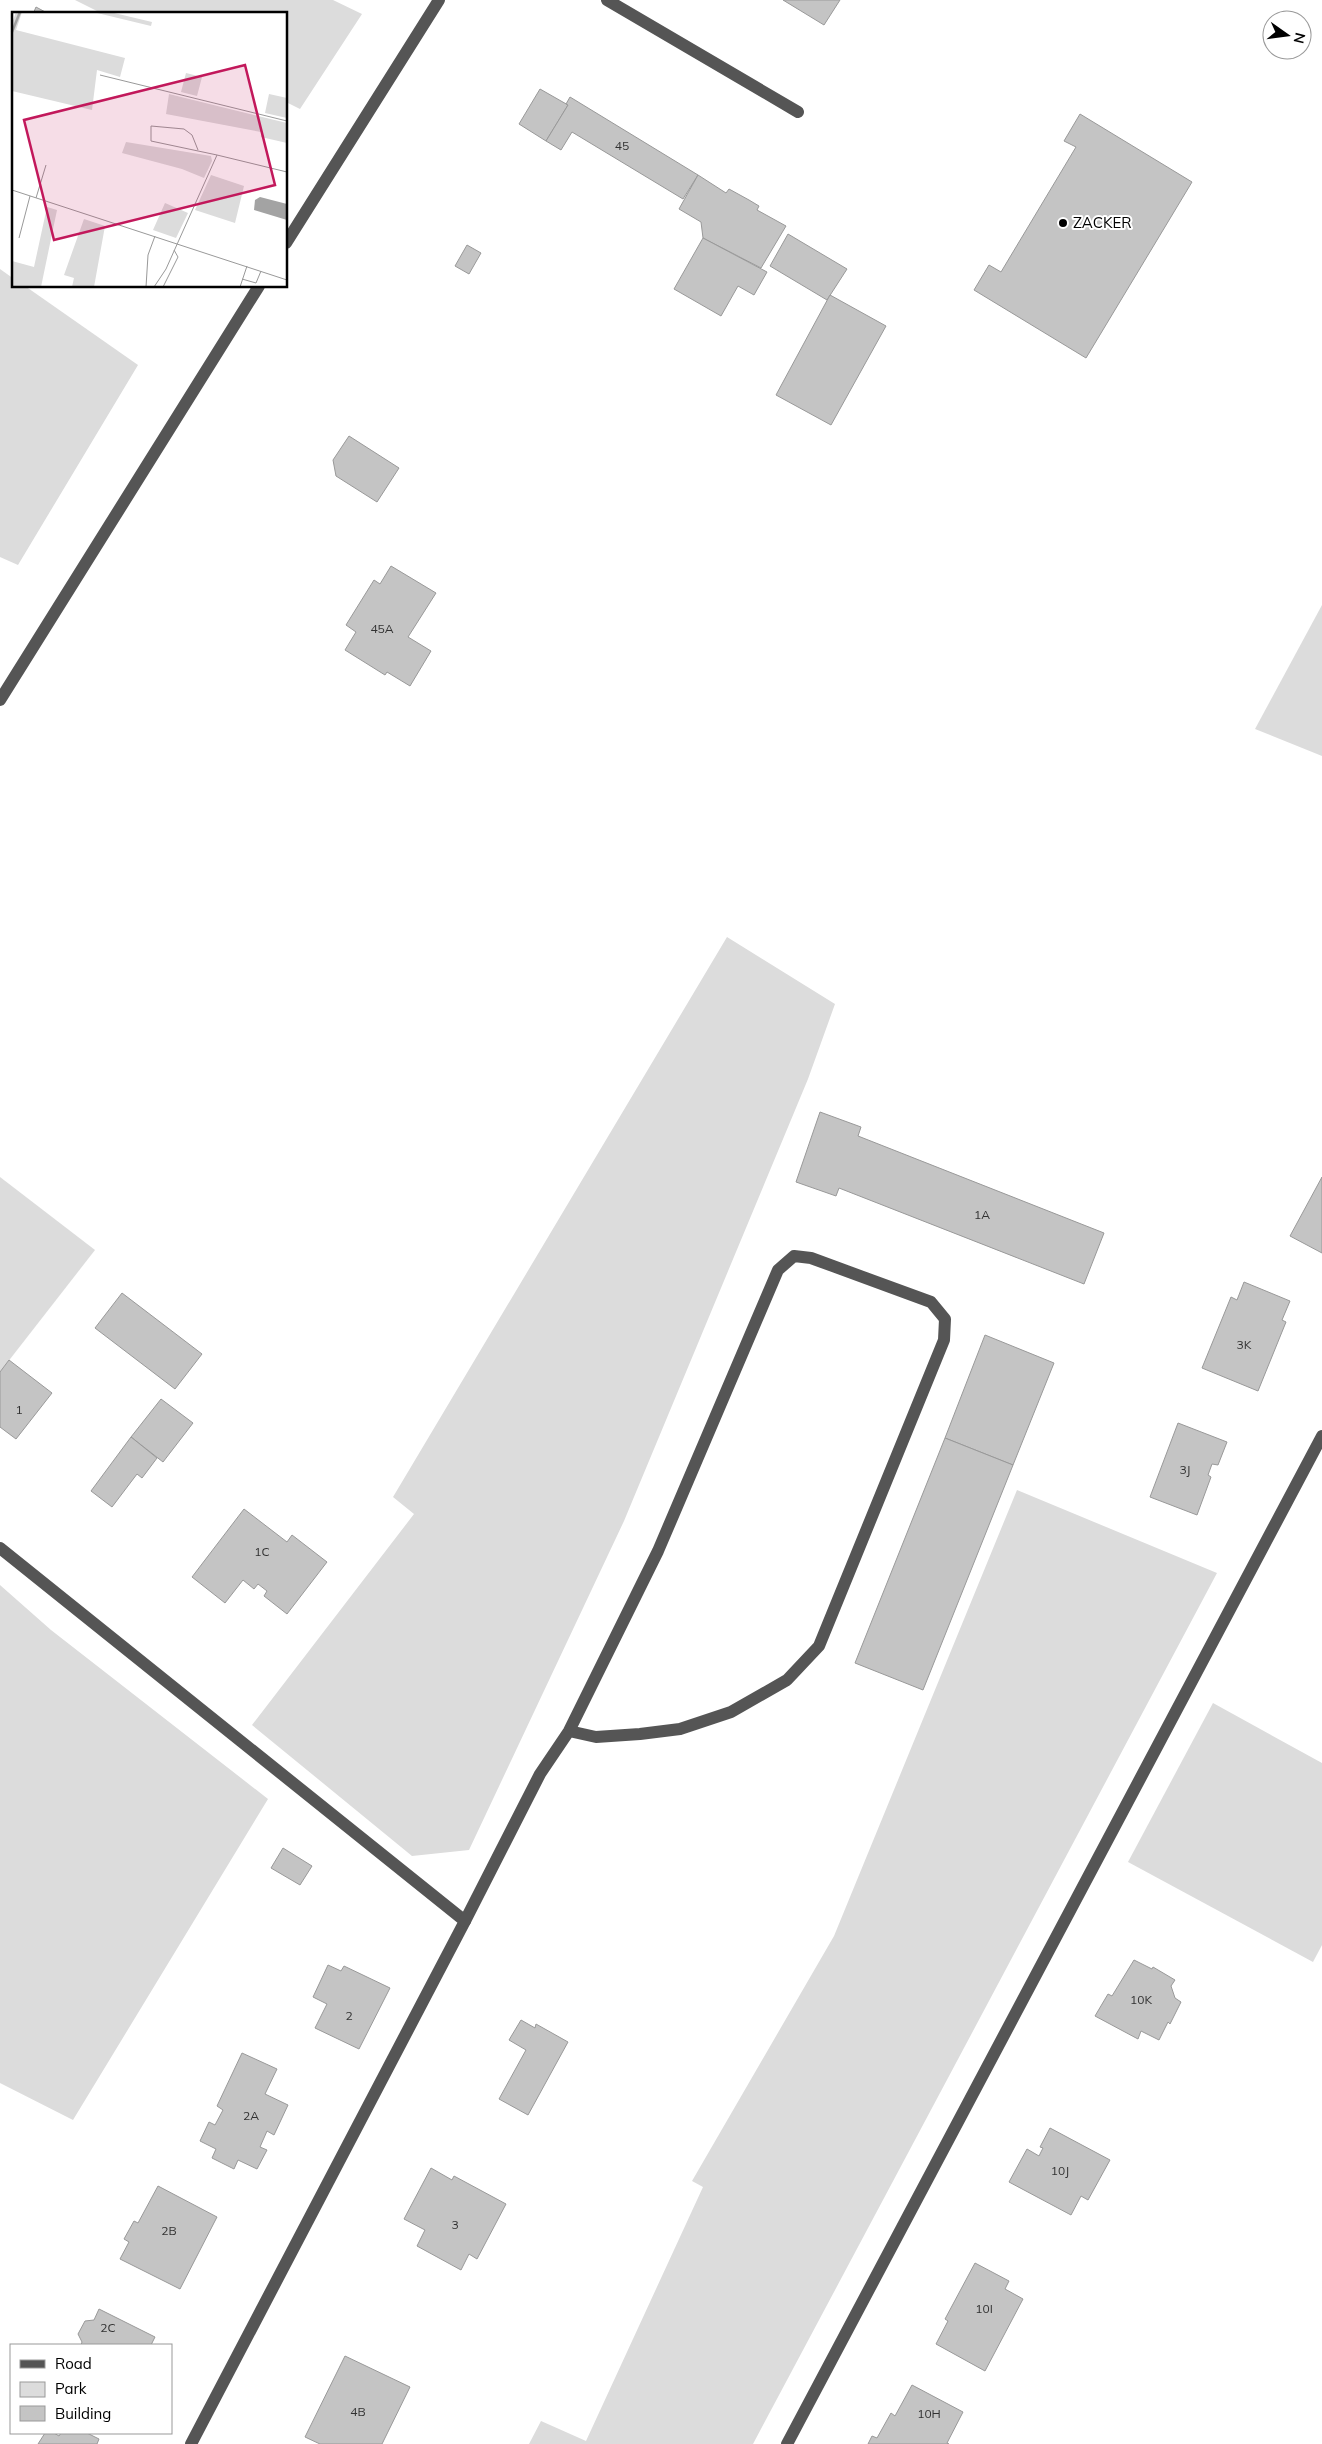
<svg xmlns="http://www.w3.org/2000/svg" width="1322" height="2444" viewBox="0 0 1322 2444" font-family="Mulish,sans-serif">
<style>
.green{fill:#dcdcdc}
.building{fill:#c4c4c4;stroke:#999}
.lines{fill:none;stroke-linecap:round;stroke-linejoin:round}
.minor{stroke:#555;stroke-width:12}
.poi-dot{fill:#000;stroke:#fff;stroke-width:2}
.labels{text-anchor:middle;stroke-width:4;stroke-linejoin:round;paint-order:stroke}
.number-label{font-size:12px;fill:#313131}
.poi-label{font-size:15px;fill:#000;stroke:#fff;text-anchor:start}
.inset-river{fill:none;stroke:#a3a3a3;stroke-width:2.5}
.inset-road{fill:none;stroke:#999;stroke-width:1}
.view{fill:#c2185b;fill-opacity:0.15;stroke:#c2185b;stroke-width:2.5}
.inset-edge{fill:none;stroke:#000;stroke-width:2.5}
</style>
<rect width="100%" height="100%" fill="#fff"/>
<g class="green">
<path d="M75,0H333L362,14L300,109L286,102V14H103Z"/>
<path d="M0,269L14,279V286H25L138,365L18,565L0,557Z"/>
<path d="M1322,605V756L1255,729Z"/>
<path d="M727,937L835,1004L808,1079L624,1521L469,1850L412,1856L252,1725L414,1514L393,1497Z"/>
<path d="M0,1177L95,1250L0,1372Z"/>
<path d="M1017,1490L1217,1573L753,2444H529L541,2421L586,2441L703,2187L692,2181L834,1936Z"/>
<path d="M0,1585L51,1630L268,1799L73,2120L0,2083Z"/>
<path d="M1213,1703L1322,1763V1945L1313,1962L1128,1862Z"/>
</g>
<g class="building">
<path d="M783,0H840L824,25Z"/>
<path d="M36,7L49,14H33Z"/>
<path d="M540,89L568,105L546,141L519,124Z"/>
<path d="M570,97L698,175L683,199L572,132L561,150L546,141L568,105L566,104Z"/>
<path d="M1080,114L1192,182L1086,358L974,290L989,265L1001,272L1076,147L1064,141Z"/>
<path d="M698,175L726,193L729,189L749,200L759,206L757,210L786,226L761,268L703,238L701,222L679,209Z"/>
<path d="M788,234L847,269L827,300L770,266Z"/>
<path d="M703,238L767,272L754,295L738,286L721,316L674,289Z"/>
<path d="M467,245L481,253L469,274L455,266Z"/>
<path d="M830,295L886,326L831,425L776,395Z"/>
<path d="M349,436L399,468L377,502L336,476L333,460Z"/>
<path d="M391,566L436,593L408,637L431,651L410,686L387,672L385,675L345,650L356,632L346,625L374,580L380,584Z"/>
<path d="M820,1112L861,1127L858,1136L1104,1233L1084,1284L839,1188L836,1196L796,1182Z"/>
<path d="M1322,1177V1253L1290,1236Z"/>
<path d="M1244,1282L1290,1301L1282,1320L1286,1322L1258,1391L1202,1368L1231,1297L1237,1300Z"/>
<path d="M122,1293L202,1354L175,1389L95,1328Z"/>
<path d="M985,1335L1054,1363L1013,1465L945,1438Z"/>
<path d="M9,1360L52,1393L16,1439L0,1427V1372Z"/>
<path d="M161,1399L193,1423L163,1462L131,1437Z"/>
<path d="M1178,1423L1227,1442L1218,1465L1212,1464L1208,1475L1211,1477L1197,1515L1150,1497Z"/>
<path d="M131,1437L157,1458L142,1478L137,1474L112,1507L91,1491Z"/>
<path d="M945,1438L1013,1465L923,1690L855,1663Z"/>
<path d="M244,1509L287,1542L292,1535L327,1562L287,1614L264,1596L267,1591L258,1584L254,1589L243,1580L225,1603L192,1577Z"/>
<path d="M283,1848L312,1866L300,1885L271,1868Z"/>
<path d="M1134,1960L1152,1969L1153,1967L1175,1980L1171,1986L1175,1998L1181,2002L1170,2024L1168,2022L1159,2040L1141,2031L1138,2039L1095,2016L1108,1994L1112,1996Z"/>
<path d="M328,1965L341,1971L344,1966L390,1988L359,2049L315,2028L327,2004L313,1997Z"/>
<path d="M521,2020L535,2028L536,2024L568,2042L528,2115L499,2099L526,2050L509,2040Z"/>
<path d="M242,2053L277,2069L265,2094L288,2105L274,2135L267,2131L260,2147L267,2150L257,2169L238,2160L234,2169L212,2158L216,2149L200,2141L209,2122L215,2125L223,2110L217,2106Z"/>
<path d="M1050,2128L1110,2160L1088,2200L1081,2196L1071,2215L1009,2182L1027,2149L1039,2156L1043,2148L1040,2147Z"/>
<path d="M431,2168L452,2180L454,2176L506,2204L477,2259L469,2254L461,2270L417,2246L425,2230L404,2219Z"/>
<path d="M158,2186L217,2217L180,2289L120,2259L129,2242L124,2239L134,2221L138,2223Z"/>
<path d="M975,2263L1009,2281L1005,2289L1023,2299L985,2371L936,2344L948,2321L945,2319Z"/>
<path d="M99,2309L155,2337L151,2345H81L82,2342L78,2334L85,2321L94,2320Z"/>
<path d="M345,2356L410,2387L382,2444H320L305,2437Z"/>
<path d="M912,2385L963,2412L947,2443L949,2444H868L872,2436L877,2438L891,2413L895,2416Z"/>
<path d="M45,2433H54L59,2436L61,2433H87L99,2439L97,2444H38Z"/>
</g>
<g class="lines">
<g class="minor">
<path d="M607,0L798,112"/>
<path d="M286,243L439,0"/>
<path d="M0,700L259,286"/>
<path d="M0,1548L465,1921L191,2444"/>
<path d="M465,1921L540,1774L569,1731L658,1551L778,1270L794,1256L811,1258L931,1302L945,1319L944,1340L819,1646L787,1680L731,1712L680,1729L640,1734L596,1737L569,1731"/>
<path d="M787,2444L1322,1436"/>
</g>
</g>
<circle class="poi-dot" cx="1063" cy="223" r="5"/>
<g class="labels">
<g class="number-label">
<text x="622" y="150">45</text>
<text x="382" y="633">45A</text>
<text x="982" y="1219">1A</text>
<text x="1244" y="1349">3K</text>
<text x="19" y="1414">1</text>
<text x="1185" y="1474">3J</text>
<text x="262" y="1556">1C</text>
<text x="1141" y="2004">10K</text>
<text x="349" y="2020">2</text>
<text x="251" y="2120">2A</text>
<text x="1060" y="2175">10J</text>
<text x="455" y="2229">3</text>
<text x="169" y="2235">2B</text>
<text x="984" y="2313">10I</text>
<text x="108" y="2332">2C</text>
<text x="358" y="2416">4B</text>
<text x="929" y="2418">10H</text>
</g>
<g class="poi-label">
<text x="1073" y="228">ZACKER</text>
</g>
</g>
<g transform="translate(12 12)">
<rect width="275" height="275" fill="#fff"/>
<path d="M4,0H10L4,18L113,46L108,65L85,58L80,98L0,79V11ZM81,0H98L140,10L139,14ZM174,61L190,65L185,84L169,80ZM157,82L275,111V131L249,125V120L154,102ZM257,82L275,86V106L253,101ZM114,130L199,144L200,149L192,166L170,157L110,141ZM199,163L232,174L223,211L183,198ZM153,191L176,201L164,226L141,218ZM35,195L45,198L29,275H0V249L22,255ZM72,207L93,214L82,275H60L62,266L52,263Z" fill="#dcdcdc"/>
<path d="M248,185L275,192V208L242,198L243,188Z" fill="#a3a3a3"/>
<path class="inset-river" d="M0,20L8,0"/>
<path class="inset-road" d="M88,63L275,109M186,138L180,123L172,117L139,114V129L205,143M0,178L275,268M24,186L34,153M7,226L18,184M230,267L244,271L249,259M134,275L136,243L143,224M142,275L154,257L205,143L275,160M151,275L166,245L162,238M228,275L235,254"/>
<path class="view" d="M233,53L263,173L42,228L12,108Z"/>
<rect width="275" height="275" class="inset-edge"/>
</g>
<rect x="10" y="2344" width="162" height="90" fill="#ffffff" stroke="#999999"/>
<rect x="20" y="2360" width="25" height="8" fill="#555555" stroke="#999999"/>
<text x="55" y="2369" font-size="15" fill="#000000">Road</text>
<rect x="20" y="2382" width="25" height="15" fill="#dcdcdc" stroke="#999999"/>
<text x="55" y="2394" font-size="15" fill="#000000">Park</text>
<rect x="20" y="2406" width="25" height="15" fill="#c4c4c4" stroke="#999999"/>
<text x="55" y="2419" font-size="15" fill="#000000">Building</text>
<g transform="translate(1287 35) rotate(104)"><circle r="24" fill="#ffffff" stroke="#999999"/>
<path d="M0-4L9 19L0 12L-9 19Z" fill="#000000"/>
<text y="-8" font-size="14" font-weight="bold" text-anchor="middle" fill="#000000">N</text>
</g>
</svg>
